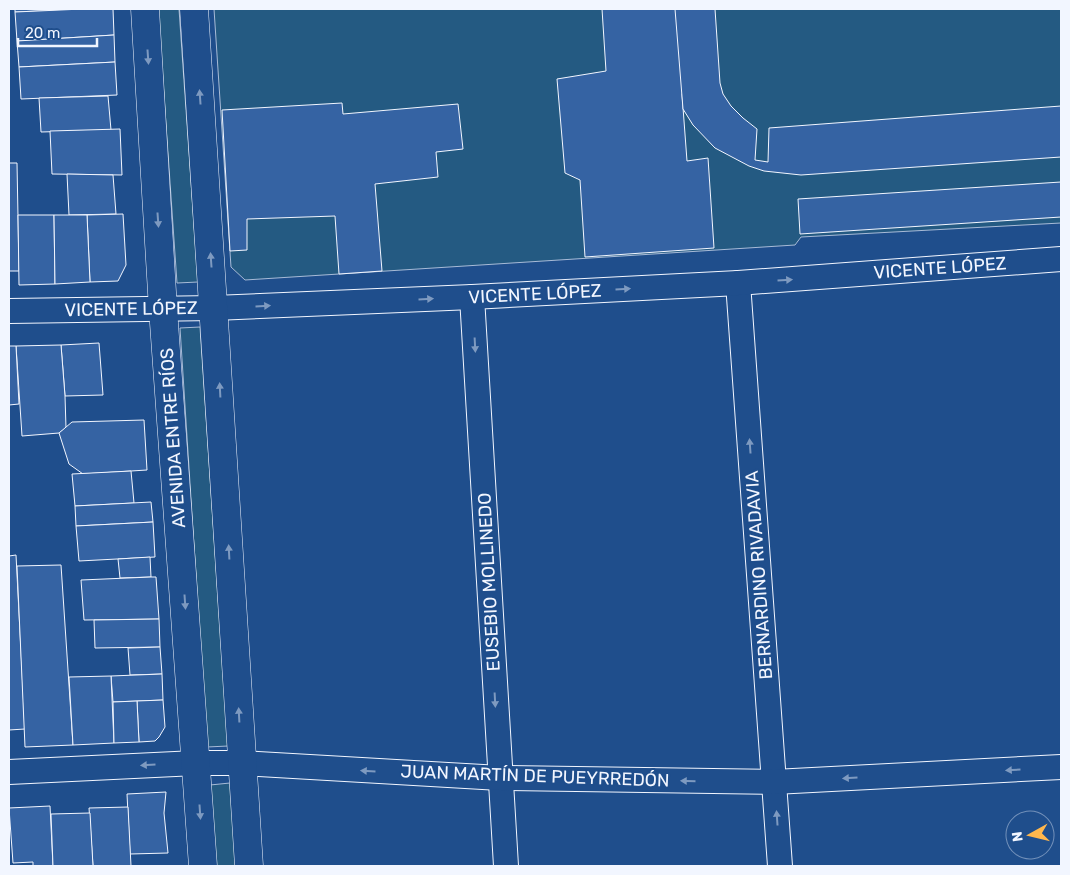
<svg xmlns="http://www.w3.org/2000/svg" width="1070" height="875" viewBox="0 0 1070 875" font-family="Rubik,sans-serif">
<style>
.green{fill:#245a82;stroke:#a8bbd7}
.building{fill:#3563a3;stroke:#f2f6ff}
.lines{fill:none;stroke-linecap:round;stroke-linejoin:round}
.street-casing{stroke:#f2f6ff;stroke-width:26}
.secondary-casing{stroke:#f2f6ff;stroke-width:29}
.street{stroke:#1f4e8c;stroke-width:24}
.secondary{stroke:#1f4e8c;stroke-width:28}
.oneway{fill:#7e9ac0}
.labels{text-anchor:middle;stroke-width:4;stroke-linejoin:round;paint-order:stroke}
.street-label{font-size:18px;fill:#f2f6ff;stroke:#1f4e8c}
</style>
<rect width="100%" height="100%" fill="#1f4e8c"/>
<g class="green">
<path d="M158,9H179L198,282L177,283Z"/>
<path d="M214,9H1061V223L801,237L795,245L245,280L231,267Z"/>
<path d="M200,327L228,746L207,747L180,328Z"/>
<path d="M230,783L236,866H215L210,785Z"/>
</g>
<g class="building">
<path d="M15,9H83L15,12Z"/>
<path d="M83,9H113L114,35L17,41L15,12Z"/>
<path d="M602,9H692L697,69L682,94L687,161L708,158L714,248L585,257L580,180L565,173L557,79L606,71Z"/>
<path d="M675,9H715L720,83L723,94L731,106L743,118L757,129L755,160L768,162L769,128L1061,106V157L801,175L764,171L749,166L715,148L693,125L683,109Z"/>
<path d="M114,35L115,62L19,67L17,41Z"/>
<path d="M115,62L117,95L21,99L19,67Z"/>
<path d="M108,96L111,130L41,132L39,98Z"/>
<path d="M342,103L343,114L458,104L463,149L436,152L438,177L375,184L382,271L339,274L335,216L247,219V250L230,251L222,110Z"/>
<path d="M120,129L122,175L52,174L50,131Z"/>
<path d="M9,163H17L19,271H9Z"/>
<path d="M67,174L113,175L116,214L69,215Z"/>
<path d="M1061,182V217L800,234L798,199Z"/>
<path d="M123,214L126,265L118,281L90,282L87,215Z"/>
<path d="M18,215H54L55,284L19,285Z"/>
<path d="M54,215H87L90,282L55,284Z"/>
<path d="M99,343L103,395L65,396L61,345Z"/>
<path d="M61,345L65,396L66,428L59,433L22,436L16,346Z"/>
<path d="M9,346H16L19,404L9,405Z"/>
<path d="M144,420L147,470L83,474L69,464L59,433L72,422Z"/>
<path d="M131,471L134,503L75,506L72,474Z"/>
<path d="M151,502L153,522L76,526L75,506Z"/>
<path d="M153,522L155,557L79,561L76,526Z"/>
<path d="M16,555L25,729L9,730V556Z"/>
<path d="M150,557L151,577L120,578L118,559Z"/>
<path d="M61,565L73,745L25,747L17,566Z"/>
<path d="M151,577H156L159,619L84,620L81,580Z"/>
<path d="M159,619L160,647L95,648L94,620Z"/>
<path d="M160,647L162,674L130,675L128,648Z"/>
<path d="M162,674L163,700L113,702L111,676Z"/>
<path d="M111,676L114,743L73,745L69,677Z"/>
<path d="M163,700L165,727L159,737L155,741L139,742L137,701Z"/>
<path d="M137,701L139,742L114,743L113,702Z"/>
<path d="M166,792L164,813L168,853L130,854L127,794Z"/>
<path d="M50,806L53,866H33V862L13,863L9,808Z"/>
<path d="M128,807L131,866H93L89,808Z"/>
<path d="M90,813L93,866H53L51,814Z"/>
</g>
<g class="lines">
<defs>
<g id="street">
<path d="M738,283L780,866"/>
<path d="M472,297L506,866"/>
<path d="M9,311L214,308L472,297L738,283L1061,259"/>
<path d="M9,772L196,763H242L500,778L774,782L1061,767"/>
</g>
<g id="secondary">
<path d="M145,9L163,309L203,866"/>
<path d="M194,9L249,866"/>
</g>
</defs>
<use href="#street" class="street-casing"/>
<use href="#secondary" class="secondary-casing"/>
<use href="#street" class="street"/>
<use href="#secondary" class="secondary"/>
</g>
<defs><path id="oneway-solid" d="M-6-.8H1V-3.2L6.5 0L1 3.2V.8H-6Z" transform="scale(1.25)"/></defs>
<g class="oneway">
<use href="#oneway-solid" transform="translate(148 57) rotate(86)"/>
<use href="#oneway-solid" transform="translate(200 97) rotate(-94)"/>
<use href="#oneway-solid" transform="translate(158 220) rotate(86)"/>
<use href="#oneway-solid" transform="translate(211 260) rotate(-94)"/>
<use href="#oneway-solid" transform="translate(785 280) rotate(-4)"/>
<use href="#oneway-solid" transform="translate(623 289) rotate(-3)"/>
<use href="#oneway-solid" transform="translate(426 299) rotate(-3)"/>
<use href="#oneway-solid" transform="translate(263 306) rotate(-3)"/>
<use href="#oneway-solid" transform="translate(475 345) rotate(87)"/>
<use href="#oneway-solid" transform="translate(220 390) rotate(-93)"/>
<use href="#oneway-solid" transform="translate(750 446) rotate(-94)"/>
<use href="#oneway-solid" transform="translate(229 552) rotate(-93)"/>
<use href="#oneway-solid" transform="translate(185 602) rotate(86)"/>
<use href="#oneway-solid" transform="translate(495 700) rotate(87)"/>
<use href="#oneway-solid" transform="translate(239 715) rotate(-93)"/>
<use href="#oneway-solid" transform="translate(148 765) rotate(177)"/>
<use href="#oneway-solid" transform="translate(1013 770) rotate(177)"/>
<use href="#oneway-solid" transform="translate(368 771) rotate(-177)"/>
<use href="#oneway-solid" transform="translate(850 778) rotate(177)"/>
<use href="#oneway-solid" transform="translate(688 781) rotate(-179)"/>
<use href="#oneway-solid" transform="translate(200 812) rotate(86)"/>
<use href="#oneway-solid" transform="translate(777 818) rotate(-94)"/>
</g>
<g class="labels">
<g class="street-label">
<text transform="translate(940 268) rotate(-4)" y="6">VICENTE LÓPEZ</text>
<text transform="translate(535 294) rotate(-3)" y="6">VICENTE LÓPEZ</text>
<text transform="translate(131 309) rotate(-1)" y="6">VICENTE LÓPEZ</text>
<text transform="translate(173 438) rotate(-94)" y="6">AVENIDA ENTRE RÍOS</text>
<text transform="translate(759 575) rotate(-94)" y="6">BERNARDINO RIVADAVIA</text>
<text transform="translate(489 582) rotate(-93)" y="6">EUSEBIO MOLLINEDO</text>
<text transform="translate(535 776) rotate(2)" y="6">JUAN MARTÍN DE PUEYRREDÓN</text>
</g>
</g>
<rect width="1070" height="875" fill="none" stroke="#f2f6ff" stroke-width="20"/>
<g transform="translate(1030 835) rotate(262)"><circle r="24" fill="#1f4e8c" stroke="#7391ba"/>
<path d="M0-4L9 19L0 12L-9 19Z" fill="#ffb74d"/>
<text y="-8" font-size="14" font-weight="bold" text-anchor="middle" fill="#f2f6ff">N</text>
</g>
<path d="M18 38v8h79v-8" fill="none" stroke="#f2f6ff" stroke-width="2.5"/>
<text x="25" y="38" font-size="15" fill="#f2f6ff" stroke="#1f4e8c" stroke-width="4" paint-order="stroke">20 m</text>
</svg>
